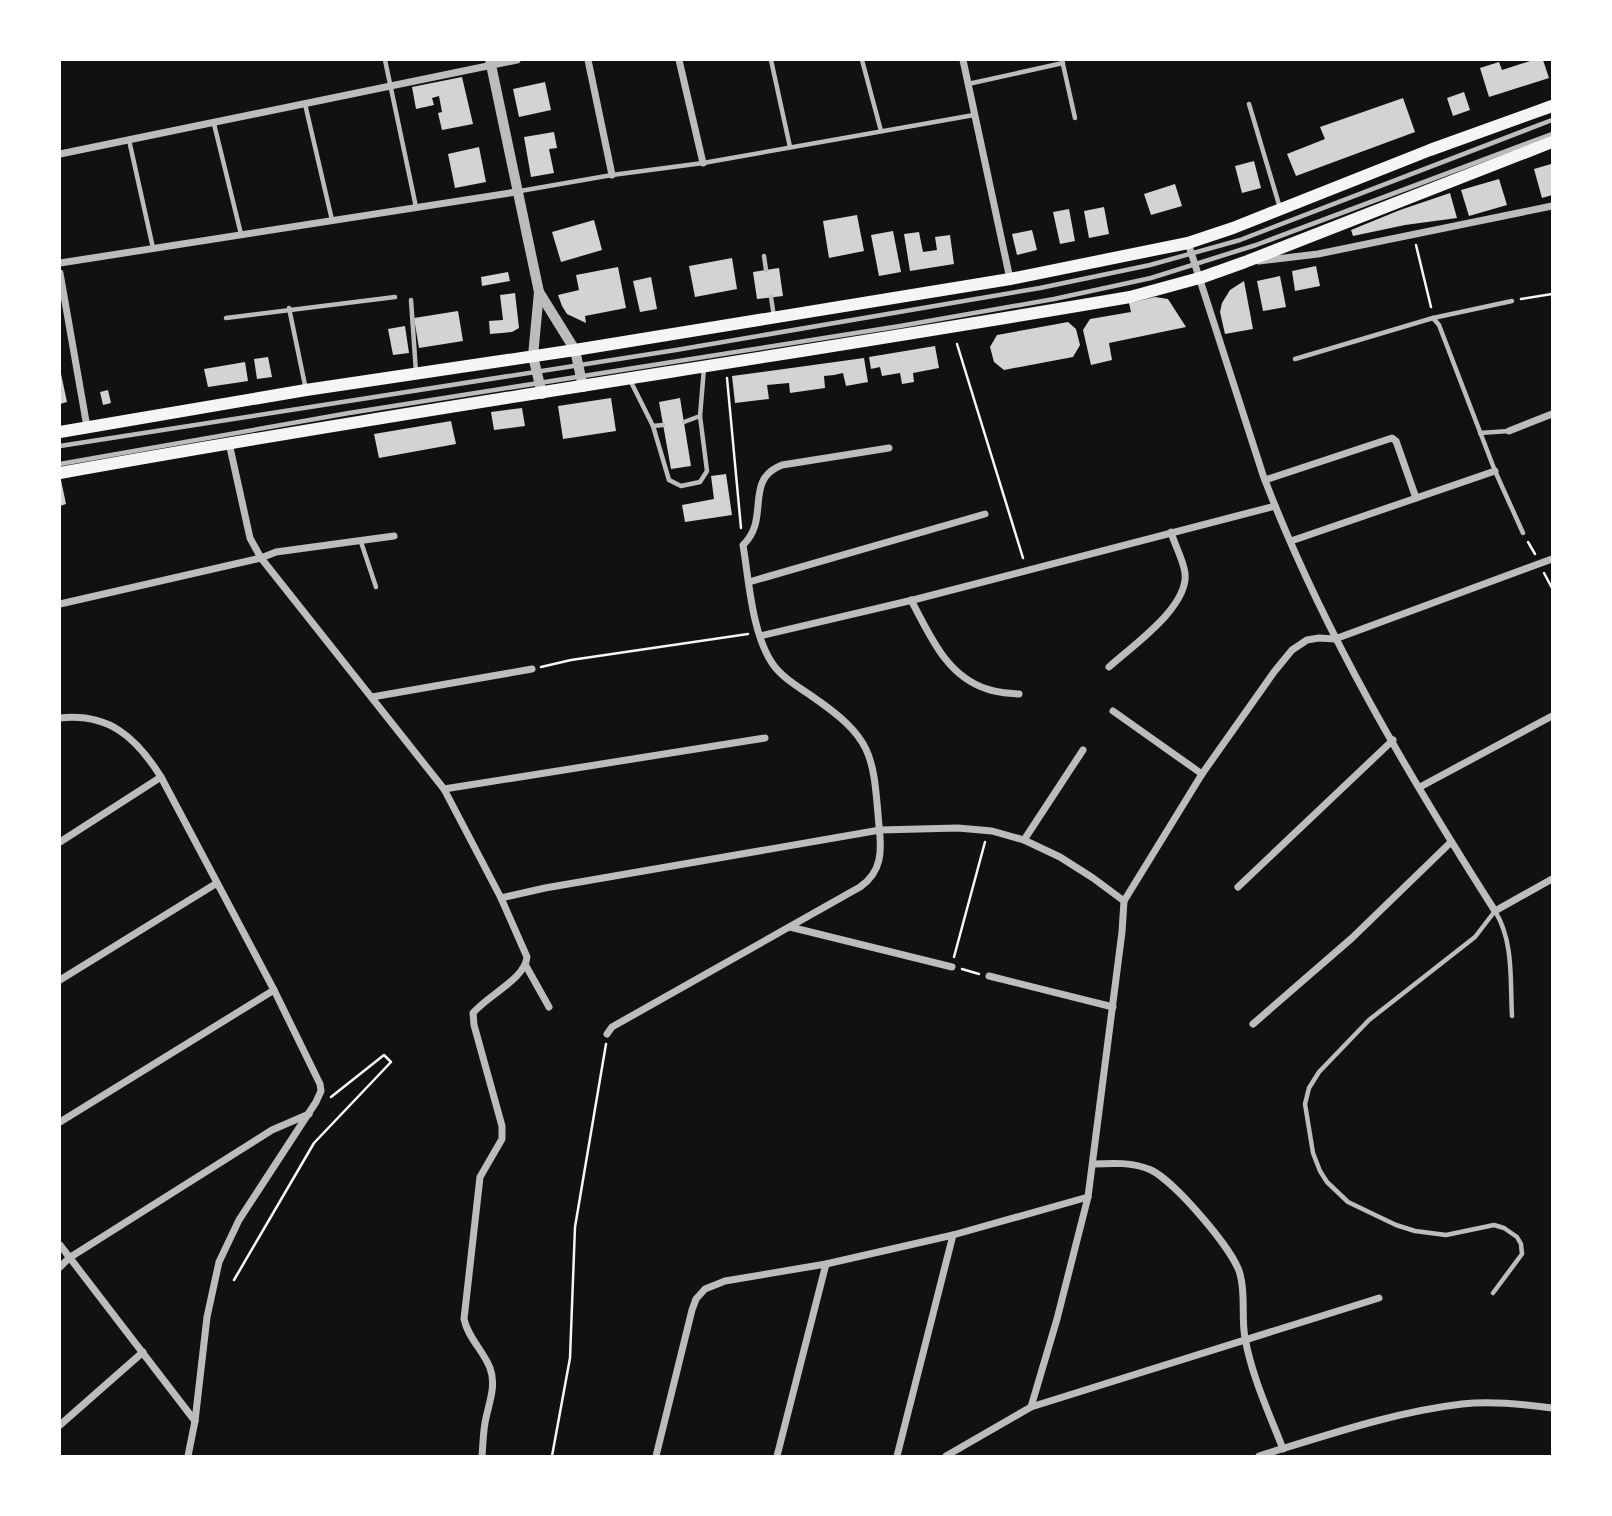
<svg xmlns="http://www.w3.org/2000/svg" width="1612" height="1516" viewBox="0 0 1612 1516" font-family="Rubik,sans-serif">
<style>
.building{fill:#d3d3d3}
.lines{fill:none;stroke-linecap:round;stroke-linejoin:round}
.path{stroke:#f5f5f5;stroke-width:2.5}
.service{stroke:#bcbcbc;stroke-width:4.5}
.minor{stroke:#bcbcbc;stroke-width:7}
.tertiary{stroke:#bcbcbc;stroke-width:10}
.primary{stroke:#f5f5f5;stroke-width:12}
</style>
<rect width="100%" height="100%" fill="#111"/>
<g class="building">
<path d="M1533,60H1543L1549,78L1489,97L1480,68L1499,62L1502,70Z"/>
<path d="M462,77L473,124L442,130L438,113L442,112L439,96L432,98L434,105L416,109L412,87Z"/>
<path d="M545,82L551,110L519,117L513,89Z"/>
<path d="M1464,92L1470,110L1453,116L1447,98Z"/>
<path d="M1403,98L1415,132L1296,176L1287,154L1325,139L1320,127Z"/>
<path d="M554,132L557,148L549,149L554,173L531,177L524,137Z"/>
<path d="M479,147L486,182L455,188L448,154Z"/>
<path d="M1254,161L1261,188L1242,193L1235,166Z"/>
<path d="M1551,164H1552V195L1542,198L1534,169Z"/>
<path d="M1499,179L1507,205L1469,216L1461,190Z"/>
<path d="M1175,184L1182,206L1151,215L1144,194Z"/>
<path d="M1450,193L1457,218L1405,225L1353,236L1351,230L1400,210Z"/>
<path d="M1104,207L1109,234L1089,238L1084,211Z"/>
<path d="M1069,209L1075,241L1060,244L1053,212Z"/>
<path d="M857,215L864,251L829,258L823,221Z"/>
<path d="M594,220L602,250L561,262L552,232Z"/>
<path d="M1032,230L1037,250L1017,255L1012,234Z"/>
<path d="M893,231L901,272L879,276L871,235Z"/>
<path d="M919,232L923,252L937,250L935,237L950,235L954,264L910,271L904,234Z"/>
<path d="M732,258L737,289L695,297L689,266Z"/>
<path d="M1316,266L1320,286L1295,291L1292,271Z"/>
<path d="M618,267L626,308L585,316L586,323L567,314L562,306L558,295L579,290L576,275Z"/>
<path d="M779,268L783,296L757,299L753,272Z"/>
<path d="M508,272L510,281L482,286L481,277Z"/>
<path d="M1280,276L1286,307L1263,311L1257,281Z"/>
<path d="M651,277L657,309L640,312L633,281Z"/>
<path d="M1244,281L1253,329L1225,334L1220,312L1222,303L1230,290Z"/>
<path d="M515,293L519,328L512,332L490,334L489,321L503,320L500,295Z"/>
<path d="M1155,297L1168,299L1186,327L1109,343L1112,360L1091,365L1083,330L1090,319L1131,312L1129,303Z"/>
<path d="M458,311L463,341L419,348L414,318Z"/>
<path d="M1068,322L1076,329L1080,345L1073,357L1004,370L994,362L990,347L997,335Z"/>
<path d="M405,326L409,353L393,355L388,329Z"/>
<path d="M935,346L939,368L913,373L914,382L902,384L900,373L882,376L880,367L871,369L869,357Z"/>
<path d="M268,357L272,377L257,379L254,359Z"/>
<path d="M864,358L868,382L846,386L843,373L834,375L824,376L825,388L790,393L789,383L767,385L769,399L735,403L732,376Z"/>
<path d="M245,362L248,381L208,387L204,369Z"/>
<path d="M61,374L67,402L60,404V375Z"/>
<path d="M108,390L111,403L103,405L100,392Z"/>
<path d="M611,398L616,431L563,439L558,406Z"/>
<path d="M680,398L691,466L671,469L659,402Z"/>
<path d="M522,408L525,426L494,430L491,412Z"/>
<path d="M451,421L456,444L379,458L374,434Z"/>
<path d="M726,474L732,515L685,522L682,505L714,499L711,476Z"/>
<path d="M61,480L66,504L60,506V480Z"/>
</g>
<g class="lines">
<g class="path">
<path d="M1416,245L1431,307"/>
<path d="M1521,299L1552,294"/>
<path d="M957,344L1023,558"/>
<path d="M727,378L741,528"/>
<path d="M1528,542L1535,554"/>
<path d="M1544,573L1552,588"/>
<path d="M541,667L571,660L748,634"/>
<path d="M954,957L985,842"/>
<path d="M962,969L979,974"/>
<path d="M234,1280L314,1143L391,1062L384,1055L331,1097"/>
<path d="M552,1456L570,1358L575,1227L606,1044"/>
</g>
<g class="service">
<path d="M385,60L416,207"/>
<path d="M771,60L790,147"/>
<path d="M862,60L881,131"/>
<path d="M1062,60L1075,118"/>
<path d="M968,84L1063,63"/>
<path d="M305,104L332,220"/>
<path d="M1249,104L1280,208"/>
<path d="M214,124L241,234"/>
<path d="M129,140L153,248"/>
<path d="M520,191L612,175L703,163L974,115"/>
<path d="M764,256L766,270"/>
<path d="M771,297L774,317"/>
<path d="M411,300L416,372"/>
<path d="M289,308L306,390"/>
<path d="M226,318L395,297"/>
<path d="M1433,318L1439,325L1495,471L1523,533"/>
<path d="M1295,359L1433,318L1512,301"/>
<path d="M630,380L653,426L663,425"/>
<path d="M684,422L700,416L704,368"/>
<path d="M653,426L669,480L681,486L700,482L707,471L700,416"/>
<path d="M1480,433L1509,431"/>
<path d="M60,446L676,350L1040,288L1150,265L1240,240L1552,120"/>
<path d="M60,464L349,413L900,326L1054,299L1151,278L1256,245L1552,134"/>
<path d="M361,542L376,587"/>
<path d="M1493,1293L1522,1254L1521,1244L1517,1237L1504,1228L1494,1225L1446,1235L1415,1231L1396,1225L1348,1202L1327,1182L1320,1171L1313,1153L1305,1104L1309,1088L1319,1072L1369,1020L1475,937L1495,911C1514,942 1510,980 1512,1016"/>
</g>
<g class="minor">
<path d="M588,60L612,175"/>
<path d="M679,60L703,163"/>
<path d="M963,60L1010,279"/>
<path d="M60,154L517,60"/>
<path d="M1188,243L1263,475C1321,628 1407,773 1495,911L1552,879"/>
<path d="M1259,261L1318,254L1552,206"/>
<path d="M60,263L516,192"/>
<path d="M60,273L87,427"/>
<path d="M1509,431L1552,414"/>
<path d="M229,443L250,538L261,558L444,789L501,898L527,957C525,979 488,995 473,1013L474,1025L502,1126V1139L480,1177L464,1319C468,1338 483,1350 490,1368C497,1386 488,1405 485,1423C483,1434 483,1445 482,1456"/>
<path d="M1265,480L1392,438L1396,441L1416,498"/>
<path d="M1291,541L1495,471"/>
<path d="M749,582L985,514"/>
<path d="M911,600C930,635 946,676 987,689C997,693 1009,693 1019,694"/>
<path d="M60,604L261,558L276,552L394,536"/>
<path d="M760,636L917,599L1275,506"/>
<path d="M1109,667C1132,646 1189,607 1185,573C1183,559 1175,546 1171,532"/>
<path d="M372,697L532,669"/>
<path d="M1113,711L1202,774"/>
<path d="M60,718C109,713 136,737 161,777L274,990L320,1084L321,1091L316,1102L239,1220L219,1262L207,1317L195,1421L188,1456"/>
<path d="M1420,787L1552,716"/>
<path d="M444,789L765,738"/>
<path d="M1024,840L1083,750"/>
<path d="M60,842L161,777"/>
<path d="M1238,887L1393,740"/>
<path d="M501,898L545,888L880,830L958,828L992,831L1024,840L1060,857L1093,878L1124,901"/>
<path d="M790,927L952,967"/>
<path d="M526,966L549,1007"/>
<path d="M989,976L1113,1007"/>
<path d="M60,980L217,883"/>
<path d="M1253,1024L1352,938L1451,842"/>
<path d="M607,1034L612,1027L860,887C882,872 882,851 879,826C873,755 874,739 813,697C799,687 782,678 772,663C752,633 749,581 743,545C771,519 743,480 782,465L889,448"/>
<path d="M60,1122L274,990"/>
<path d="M1093,1164C1112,1163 1133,1162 1151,1170C1174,1181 1234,1250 1240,1274C1246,1295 1241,1317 1245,1338C1252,1377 1269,1413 1283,1449"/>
<path d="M60,1245L195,1421"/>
<path d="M60,1267L69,1258L272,1130L309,1114"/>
<path d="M1031,1407L1057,1319L1088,1197L1122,932L1124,901L1202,774L1274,672L1292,650L1307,640L1319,638L1335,639L1552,559"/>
<path d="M60,1425L143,1352"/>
<path d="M656,1456L692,1310L696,1299L705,1289L725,1281L826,1264L953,1235L1088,1197"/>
<path d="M777,1456L826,1264"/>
<path d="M897,1456L953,1235"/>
<path d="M946,1456L1031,1407L1379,1298"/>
<path d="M1259,1456C1325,1436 1393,1412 1462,1404C1492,1401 1523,1404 1552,1408"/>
</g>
<g class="tertiary">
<path d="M490,60L539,292L533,356L542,394"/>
<path d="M539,292L575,350L583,387"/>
</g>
<g class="primary">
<path d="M60,432L306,390L575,350L1010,279L1188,243L1233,228L1430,150L1552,106"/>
<path d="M60,473C415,409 774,358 1130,297L1203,277L1245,262L1552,142"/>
</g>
</g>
<rect width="1612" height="1516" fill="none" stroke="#ffffff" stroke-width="122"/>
</svg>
